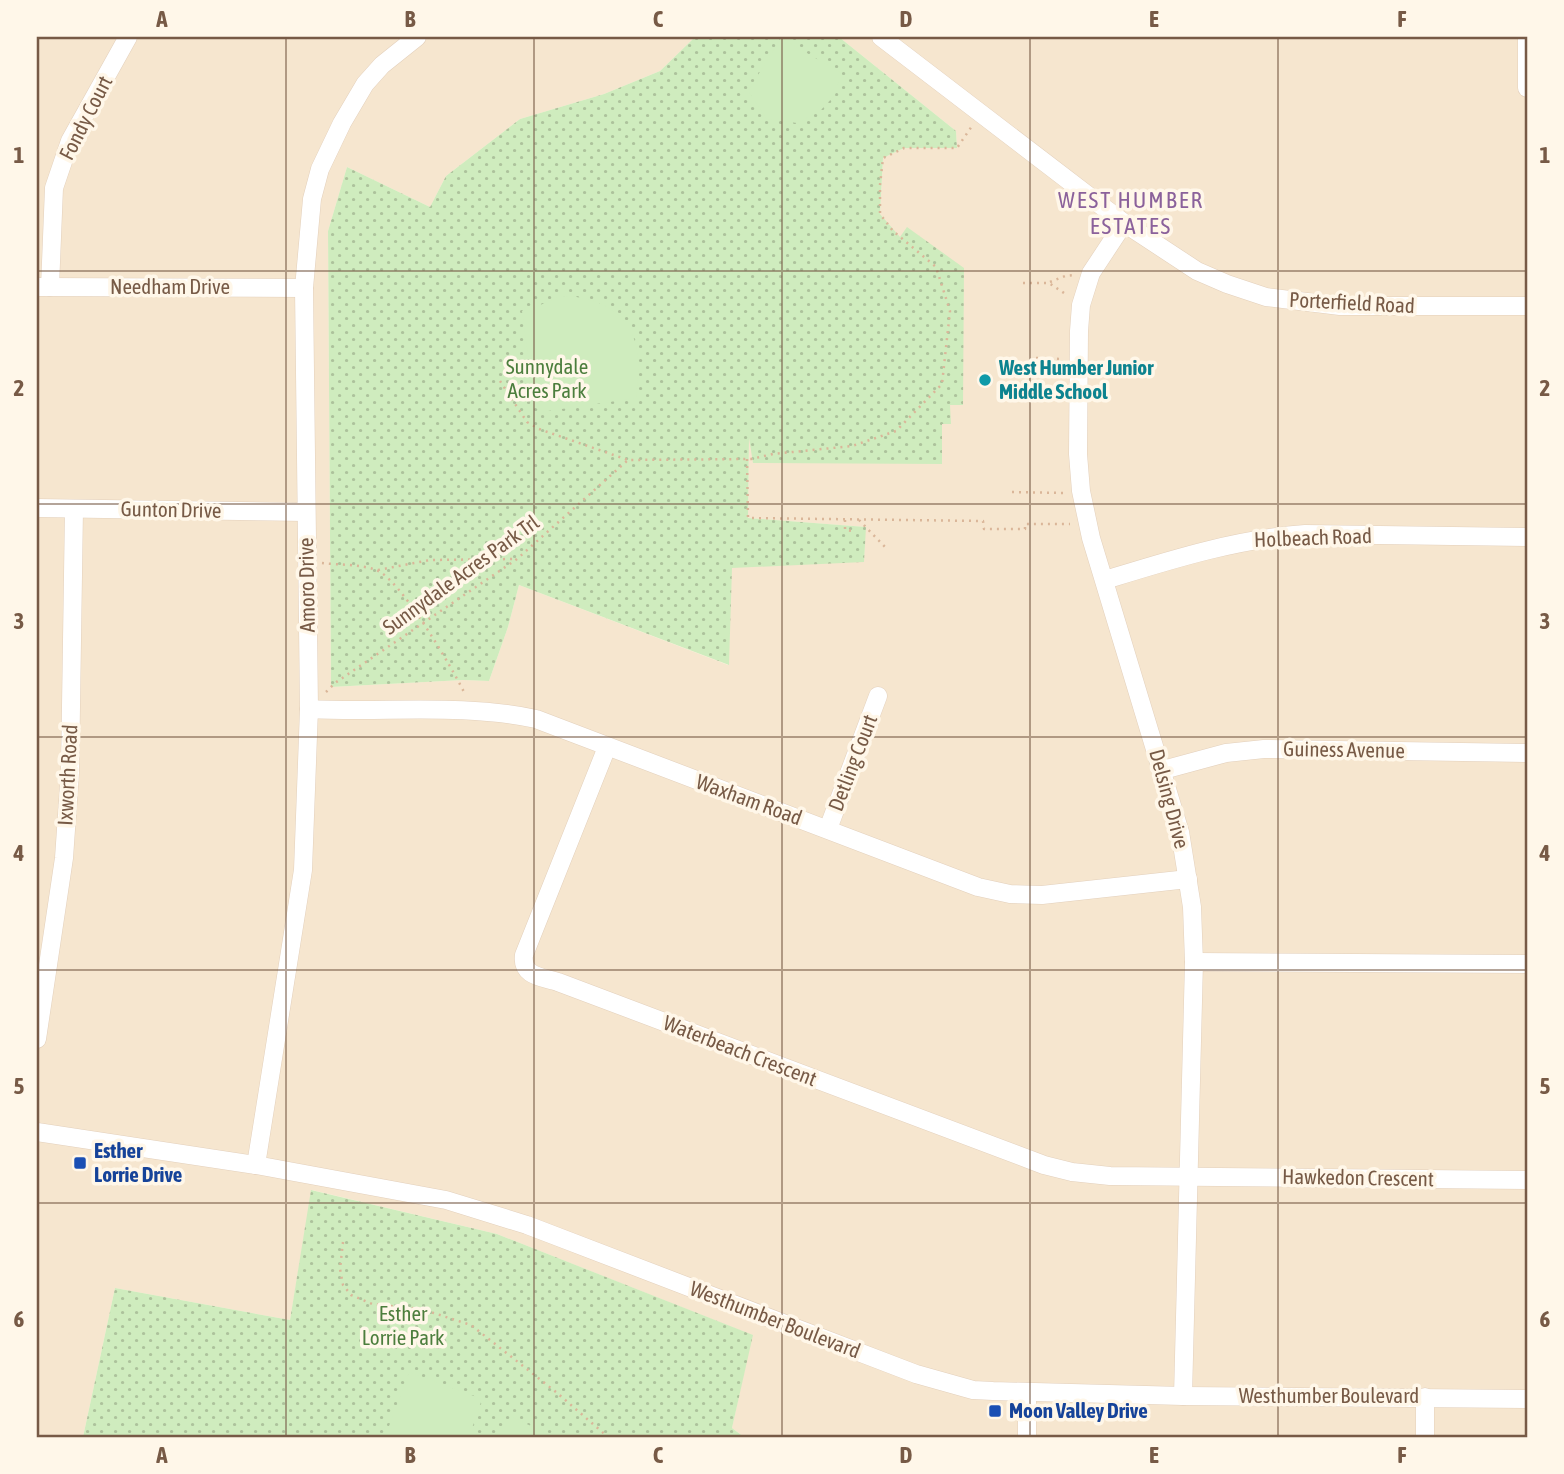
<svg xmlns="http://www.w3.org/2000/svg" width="1564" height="1474" viewBox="0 0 1564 1474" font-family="'Asap Condensed',sans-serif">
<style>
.residential{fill:#f6e6cf}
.park{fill:url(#park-dots)}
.pitch{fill:#cfecbe}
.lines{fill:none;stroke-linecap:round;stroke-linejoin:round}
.minor-casing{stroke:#e3d0bc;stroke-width:19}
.path{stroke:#dab699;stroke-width:2.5;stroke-dasharray:2 5;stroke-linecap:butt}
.minor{stroke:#fff;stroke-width:18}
.grid{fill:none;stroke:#775a46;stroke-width:2;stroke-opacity:0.55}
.culture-dot{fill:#0f9aa8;stroke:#fff7e9;stroke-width:2.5}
.transit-dot{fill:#1a4fb4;stroke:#fff7e9;stroke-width:2.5}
.labels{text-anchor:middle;stroke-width:7;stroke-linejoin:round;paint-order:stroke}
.street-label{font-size:21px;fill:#775a46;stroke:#fff7e9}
.park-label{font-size:21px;fill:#4c7e3d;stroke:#fff7e9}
.culture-label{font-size:21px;font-weight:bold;fill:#0d838f;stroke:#fff7e9;text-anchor:start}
.transit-label{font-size:21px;font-weight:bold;fill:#164399;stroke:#fff7e9;text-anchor:start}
.neighbourhood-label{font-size:23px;letter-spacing:2px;fill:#8b619b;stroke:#fff7e9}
.neatline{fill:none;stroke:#775a46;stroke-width:2.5}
.grid-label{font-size:23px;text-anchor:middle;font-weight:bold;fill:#775a46}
</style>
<defs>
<pattern id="park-dots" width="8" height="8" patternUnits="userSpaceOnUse" patternTransform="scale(1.75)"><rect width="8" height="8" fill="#cfecbe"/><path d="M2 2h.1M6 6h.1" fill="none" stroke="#adc29c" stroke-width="1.8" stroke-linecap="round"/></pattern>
</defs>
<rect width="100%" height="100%" fill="#fef4e1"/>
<path class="residential" d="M37,37H695L660,71L604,94L520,119L446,176L430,207L347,167L328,231L331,687L463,680L489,681L508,627L519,585L728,665L731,567L864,561L865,527L748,518L749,430L885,321L880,214L883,158L904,148H957L956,131L839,37H1527V1437H744L732,1428L752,1335L497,1234L312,1190L290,1320L115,1288L83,1437H37Z"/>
<g class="park">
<path d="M695,37H839L956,131L957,148H904L883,158L880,214L900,237L907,227L964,268L963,405H950L951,424H942V464L753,463L749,438L748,518L866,527L864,562L732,568L729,665L519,585L508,627L489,681L463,680L331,687L328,231L347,167L430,207L446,176L520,119L604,94L660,71Z"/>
<path d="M311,1190L497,1234L753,1335L732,1428L744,1437H83L115,1288L290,1320Z"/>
</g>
<g class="pitch">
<path d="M781,38L841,73L835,95L820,111L797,123L767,119L748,91Z"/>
<path d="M562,296C601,296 636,316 638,359C639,372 637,385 636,398L541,412L535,407L522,311C536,309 548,300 562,296Z"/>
<path d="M409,1372L482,1399L469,1437H385Z"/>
<path d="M512,1417L554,1437H502Z"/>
</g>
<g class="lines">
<defs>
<g id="minor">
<path d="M881,37L1124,223L1197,271L1227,284L1266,297L1340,306H1527"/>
<path d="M1527,37V88"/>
<path d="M1124,223L1091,273L1081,305L1079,331L1078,454L1081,491L1091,538L1180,832L1192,907L1194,962L1183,1396"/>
<path d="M37,287L304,288"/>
<path d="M50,287L54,188L70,141L128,37"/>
<path d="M37,508L305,512"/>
<path d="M1105,580C1170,560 1236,539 1305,534L1527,537"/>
<path d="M309,709C385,713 461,703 536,719L978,887L1010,894L1042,895L1188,879"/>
<path d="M607,747L524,955C521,977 543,977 558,982L1044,1165L1072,1172L1110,1176L1527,1180"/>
<path d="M1163,770L1226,753L1264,749L1527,753"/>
<path d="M828,829L878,696"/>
<path d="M1194,962L1527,964"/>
<path d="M37,1039L64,858L70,772L74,509"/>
<path d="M37,1132L256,1165L446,1200L527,1225L916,1374L973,1390L993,1391L1183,1396L1527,1399"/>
<path d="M256,1165L303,870L309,709L304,288L312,199L320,169L342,123L365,84L382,65L417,37"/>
<path d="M1027,1392V1437"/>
<path d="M1425,1437V1397"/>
</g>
</defs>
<use href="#minor" class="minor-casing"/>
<g class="path">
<path d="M1050,282L1065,276L1074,275"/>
<path d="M1023,283H1049L1067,295"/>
<path d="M1036,358L1062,359"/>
<path d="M500,381L527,422L539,429L628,460"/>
<path d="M747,459L748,518L983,521L984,529H1025V524H1070"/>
<path d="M1012,492L1065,493"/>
<path d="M845,520V530L852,531"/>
<path d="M859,520L886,548"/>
<path d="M322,563C339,565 360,564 376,570C400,578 452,668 464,692"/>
<path d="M378,570L430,560L514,559"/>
<path d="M326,692L335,683L517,559L628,460L751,459L773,454L852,446L896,431L942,384L950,311L936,267L893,231L880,214V185L883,158L904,148H957L972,126"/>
<path d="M343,1242L340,1269L343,1285L351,1295L372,1304L421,1309L471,1325L556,1392L608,1437"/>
</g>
<use href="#minor" class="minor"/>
</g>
<path class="grid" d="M286,37V1437M534,37V1437M782,37V1437M1030,37V1437M1278,37V1437M37,271H1527M37,504H1527M37,737H1527M37,970H1527M37,1203H1527"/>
<circle class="culture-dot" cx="985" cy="380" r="7"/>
<g class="transit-dot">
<rect x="73" y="1156" width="14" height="14" rx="3.5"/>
<rect x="988" y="1404" width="14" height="14" rx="3.5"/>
</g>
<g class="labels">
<g class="street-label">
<text transform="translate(86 118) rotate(-63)" y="7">Fondy Court</text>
<text x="170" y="294">Needham Drive</text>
<text transform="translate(1352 303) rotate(3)" y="7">Porterfield Road</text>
<text transform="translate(171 510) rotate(1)" y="7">Gunton Drive</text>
<text transform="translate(1313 538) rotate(-2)" y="7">Holbeach Road</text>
<text transform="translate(461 575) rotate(-36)" y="7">Sunnydale Acres Park Trl</text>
<text transform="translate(307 585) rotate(-91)" y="7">Amoro Drive</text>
<text transform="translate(1344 750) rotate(1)" y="7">Guiness Avenue</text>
<text transform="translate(853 763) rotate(-69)" y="7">Detling Court</text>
<text transform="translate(68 775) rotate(-87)" y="7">Ixworth Road</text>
<text transform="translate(1169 799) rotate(75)" y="7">Delsing Drive</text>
<text transform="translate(749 800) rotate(20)" y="7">Waxham Road</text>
<text transform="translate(740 1051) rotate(21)" y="7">Waterbeach Crescent</text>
<text transform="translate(1358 1178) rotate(1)" y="7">Hawkedon Crescent</text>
<text transform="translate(775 1320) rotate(21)" y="7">Westhumber Boulevard</text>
<text x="1329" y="1403">Westhumber Boulevard</text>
</g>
<g class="park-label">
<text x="547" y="374">Sunnydale<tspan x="547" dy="24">Acres Park</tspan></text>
<text x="403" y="1321">Esther<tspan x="403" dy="24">Lorrie Park</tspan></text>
</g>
<g class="culture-label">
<text x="999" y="375">West Humber Junior<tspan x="999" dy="24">Middle School</tspan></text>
</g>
<g class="transit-label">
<text x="94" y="1158">Esther<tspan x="94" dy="24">Lorrie Drive</tspan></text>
<text x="1009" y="1418">Moon Valley Drive</text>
</g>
<g class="neighbourhood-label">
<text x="1131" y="208">WEST HUMBER<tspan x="1131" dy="26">ESTATES</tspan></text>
</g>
</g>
<rect width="1564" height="1474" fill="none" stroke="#fff7e9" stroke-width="77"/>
<rect x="38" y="38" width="1488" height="1398" class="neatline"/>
<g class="grid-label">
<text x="162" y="27">A</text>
<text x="410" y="27">B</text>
<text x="658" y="27">C</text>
<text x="906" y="27">D</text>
<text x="1154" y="27">E</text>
<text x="1402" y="27">F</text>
<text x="19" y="163">1</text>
<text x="1545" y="163">1</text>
<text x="19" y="396">2</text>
<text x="1545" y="396">2</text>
<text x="19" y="629">3</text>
<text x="1545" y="629">3</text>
<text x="19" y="861">4</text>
<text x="1545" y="861">4</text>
<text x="19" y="1094">5</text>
<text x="1545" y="1094">5</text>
<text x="19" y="1327">6</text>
<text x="1545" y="1327">6</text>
<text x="162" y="1463">A</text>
<text x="410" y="1463">B</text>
<text x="658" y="1463">C</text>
<text x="906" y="1463">D</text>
<text x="1154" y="1463">E</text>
<text x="1402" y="1463">F</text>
</g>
</svg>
